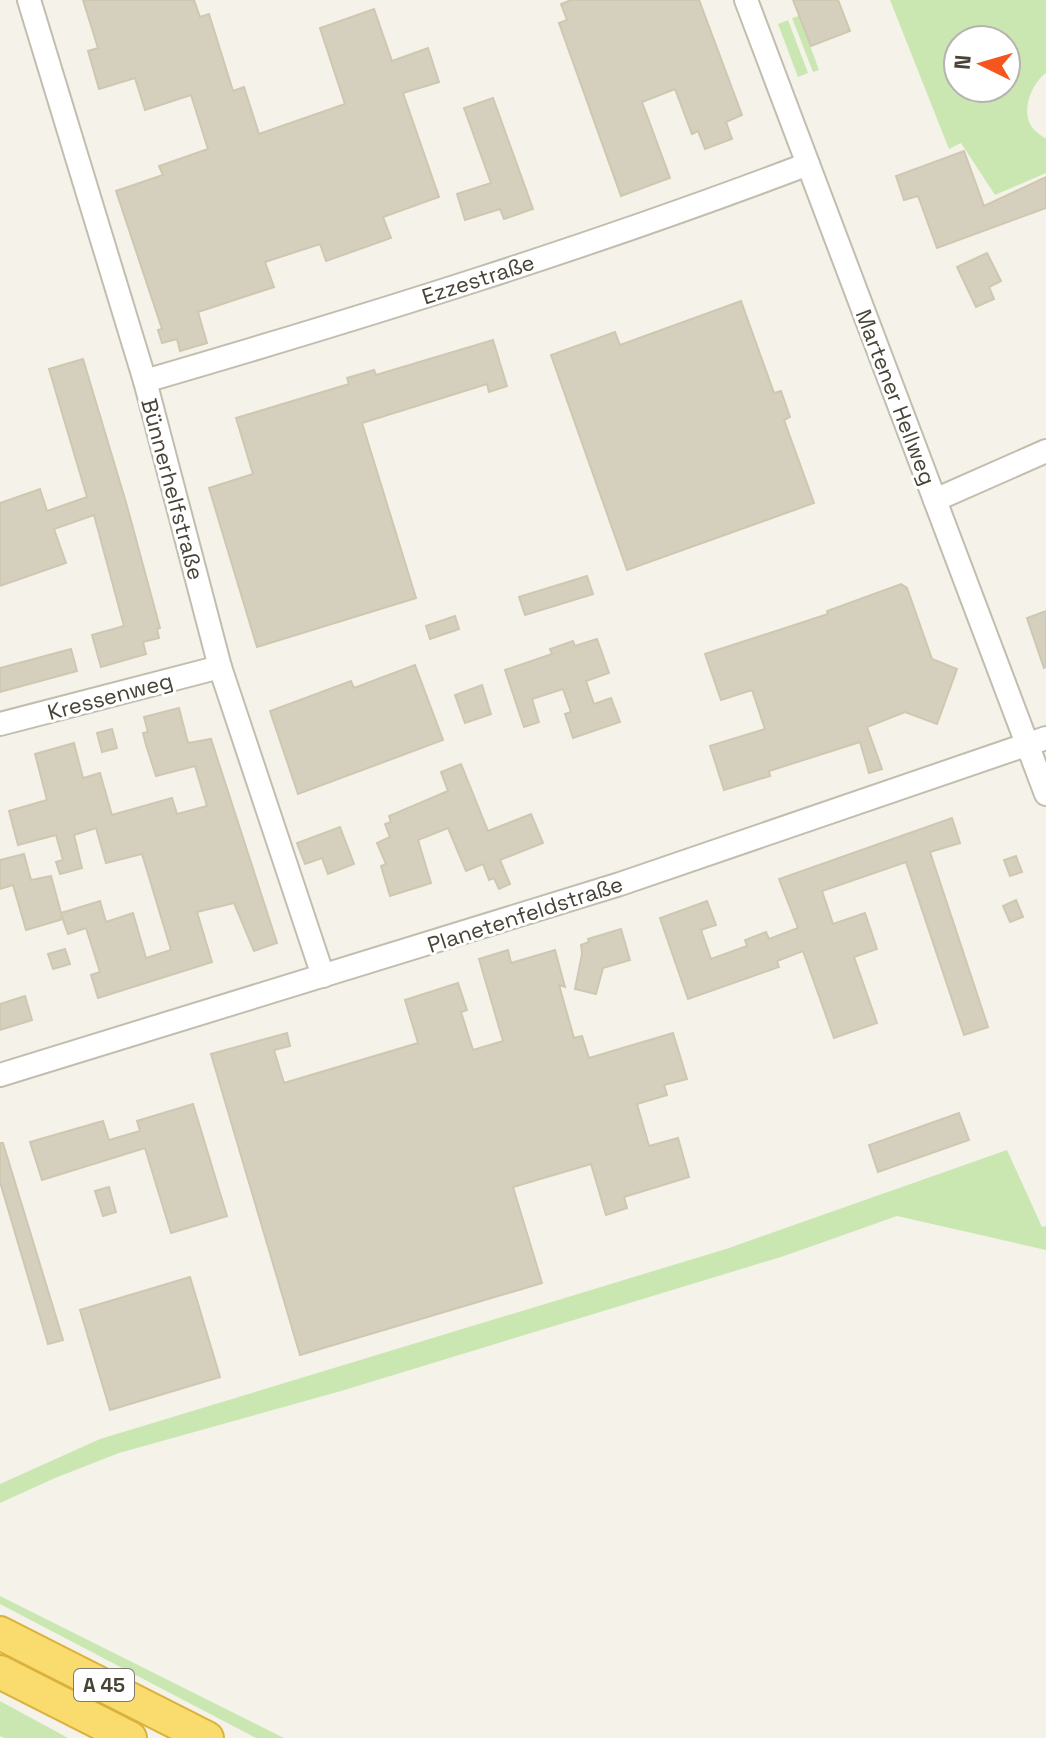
<svg xmlns="http://www.w3.org/2000/svg" width="1046" height="1738" viewBox="0 0 1046 1738" font-family="'Space Grotesk',sans-serif">
<style>
.green{fill:#cae7b2;fill-rule:evenodd}
.building{fill:#d5cfbe;stroke:#d0c7b1;stroke-width:2}
.lines{fill:none;stroke-linecap:round;stroke-linejoin:round}
.minor-casing{stroke:#c2bdae;stroke-width:26}
.highway-casing{stroke:#dab13c;stroke-width:36}
.minor{stroke:#fff;stroke-width:22}
.highway{stroke:#fadb6d;stroke-width:32}
.labels{text-anchor:middle;stroke-width:6;stroke-linejoin:round;paint-order:stroke}
.shield{fill:#fff;stroke:#7e7b73;stroke-width:2}
.shield-label{font-size:20px;font-weight:bold;fill:#474337}
.street-label{font-size:22px;fill:#474337;stroke:#fff}
</style>
<rect width="100%" height="100%" fill="#f4f2e9"/>
<g class="green">
<path d="M890,0H1046V73C1032,83 1021,109 1031,126C1034,131 1042,136 1046,139V173L995,195L961,143L949,149ZM958,40H1006V88H958Z"/>
<path d="M799,16L819,70L813,72L792,18Z"/>
<path d="M788,20L808,73L798,77L778,24Z"/>
<path d="M1007,1150L1042,1227L1046,1226V1250L897,1216L784,1256L341,1391L119,1453L55,1478L0,1503V1484L100,1439L726,1249Z"/>
<path d="M0,1596L284,1738H256L0,1604Z"/>
<path d="M0,1701L68,1738H5L0,1736Z"/>
</g>
<g class="building">
<path d="M83,0H194L200,17L209,14L233,91L244,87L259,134L345,104L320,28L374,9L392,61L428,48L439,82L403,93L439,197L383,217L391,238L326,261L320,244L265,262L274,287L198,312L207,343L180,351L177,339L162,343L158,330L162,329L116,191L163,175L159,166L208,149L191,95L145,110L135,78L99,89L88,51L98,48Z"/>
<path d="M571,0H699L742,115L726,122L732,139L705,149L698,131L692,134L675,89L642,102L670,178L621,196L559,23L567,20L561,4Z"/>
<path d="M793,0H838L850,31L811,46Z"/>
<path d="M493,98L533,209L504,219L500,209L465,220L457,194L491,183L464,108Z"/>
<path d="M964,151L984,206L1046,177V208L937,248L918,196L904,200L896,176Z"/>
<path d="M987,253L1001,281L989,287L994,299L976,307L957,267Z"/>
<path d="M741,301L774,393L781,391L790,417L784,420L814,503L627,570L551,355L615,332L620,345Z"/>
<path d="M493,340L507,386L489,392L487,384L362,423L416,598L257,647L209,488L253,474L236,418L349,384L347,378L374,370L376,375Z"/>
<path d="M83,359L127,506L160,628L157,629L159,638L143,642L146,654L101,667L92,635L124,626L94,515L54,529L66,563L0,586V503L40,489L47,511L87,497L49,369Z"/>
<path d="M587,576L593,594L525,615L519,597Z"/>
<path d="M901,584L907,588L932,659L957,669L937,724L905,712L867,727L882,769L869,773L860,742L769,771L770,776L724,790L710,746L765,729L752,690L721,700L705,654L828,614L827,611Z"/>
<path d="M1046,611V667L1044,668L1027,618Z"/>
<path d="M455,616L459,629L430,639L426,626Z"/>
<path d="M597,639L609,673L586,681L594,704L611,698L620,722L573,738L565,714L571,712L563,689L532,699L539,722L524,727L505,670L552,654L550,649L573,641L575,646Z"/>
<path d="M71,649L77,671L0,692V668Z"/>
<path d="M415,665L443,740L298,794L270,711L351,681L354,688Z"/>
<path d="M482,685L491,714L465,723L455,695Z"/>
<path d="M179,708L188,743L211,739L277,943L254,951L234,903L197,912L212,962L98,998L91,975L100,972L86,928L68,934L61,914L63,919L26,930L13,885L0,889V860L24,854L31,880L51,876L61,913L100,901L106,922L133,913L146,958L171,950L142,854L106,863L96,828L74,835L82,868L60,874L56,862L63,860L56,835L18,845L9,811L47,800L35,754L74,743L83,778L100,773L112,815L172,798L177,814L207,806L195,766L156,776L146,745L143,733L148,732L144,717Z"/>
<path d="M112,729L117,748L102,752L97,733Z"/>
<path d="M461,764L488,831L531,814L543,843L500,860L510,884L499,889L494,878L489,880L483,864L466,871L448,828L418,840L431,883L390,896L381,866L386,864L377,843L390,837L385,824L391,822L389,816L448,791L441,772Z"/>
<path d="M952,818L960,843L930,852L988,1027L964,1035L906,862L822,891L833,924L865,913L877,949L854,957L877,1023L834,1038L803,951L777,961L779,967L688,999L660,918L707,901L716,925L701,930L711,959L747,946L745,940L766,932L769,939L798,928L779,879Z"/>
<path d="M340,827L354,864L328,874L322,858L305,864L297,843Z"/>
<path d="M1016,856L1022,872L1010,876L1004,860Z"/>
<path d="M1016,900L1023,917L1010,922L1003,906Z"/>
<path d="M621,929L630,960L603,968L596,994L575,989L582,954L581,945L589,942L588,939Z"/>
<path d="M65,949L70,964L53,969L48,954Z"/>
<path d="M508,950L511,963L555,950L565,987L559,985L574,1038L582,1036L589,1058L673,1033L687,1079L664,1085L667,1095L637,1104L649,1146L678,1138L689,1177L624,1197L627,1208L606,1215L591,1164L513,1187L542,1283L300,1355L211,1054L287,1033L290,1046L274,1050L284,1083L418,1043L405,1000L458,983L467,1010L461,1012L473,1050L503,1041L479,959Z"/>
<path d="M25,996L32,1020L0,1030V1004Z"/>
<path d="M193,1104L227,1216L171,1233L145,1148L42,1180L30,1142L103,1121L109,1140L140,1131L137,1121Z"/>
<path d="M959,1113L969,1140L878,1172L869,1145Z"/>
<path d="M0,1143H3L63,1340L48,1344L0,1182Z"/>
<path d="M109,1187L116,1212L103,1216L95,1191Z"/>
<path d="M190,1277L220,1377L110,1410L80,1310Z"/>
</g>
<g class="lines">
<defs>
<g id="minor">
<path d="M29,0L145,381L220,667L323,976"/>
<path d="M746,0L1046,794"/>
<path d="M145,381C368,316 590,247 808,164"/>
<path d="M935,500L1046,451"/>
<path d="M0,724L220,667"/>
<path d="M0,1075L620,884L1046,738"/>
</g>
<g id="highway">
<path d="M0,1633L207,1738"/>
<path d="M0,1672L130,1738"/>
</g>
</defs>
<use href="#minor" class="minor-casing"/>
<use href="#highway" class="highway-casing"/>
<use href="#minor" class="minor"/>
<use href="#highway" class="highway"/>
</g>
<g class="labels">
<rect class="shield" x="74" y="1669" width="60" height="32" rx="6"/>
<g class="shield-label">
<text x="104" y="1692">A 45</text>
</g>
<g class="street-label">
<text transform="translate(478 279) rotate(-18)" y="8">Ezzestraße</text>
<text transform="translate(896 397) rotate(69)" y="8">Martener Hellweg</text>
<text transform="translate(173 489) rotate(75)" y="8">Bünnerhelfstraße</text>
<text transform="translate(110 696) rotate(-15)" y="8">Kressenweg</text>
<text transform="translate(525 914) rotate(-18)" y="8">Planetenfeldstraße</text>
</g>
</g>
<g transform="translate(982 64) rotate(275)"><circle r="38" fill="#ffffff" stroke="#b5b4af" stroke-width="2"/>
<path d="M0-6L14 30L0 20L-14 30Z" fill="#f5561e"/>
<text y="-12" font-size="22" font-weight="bold" text-anchor="middle" fill="#474337">N</text>
</g>
</svg>
